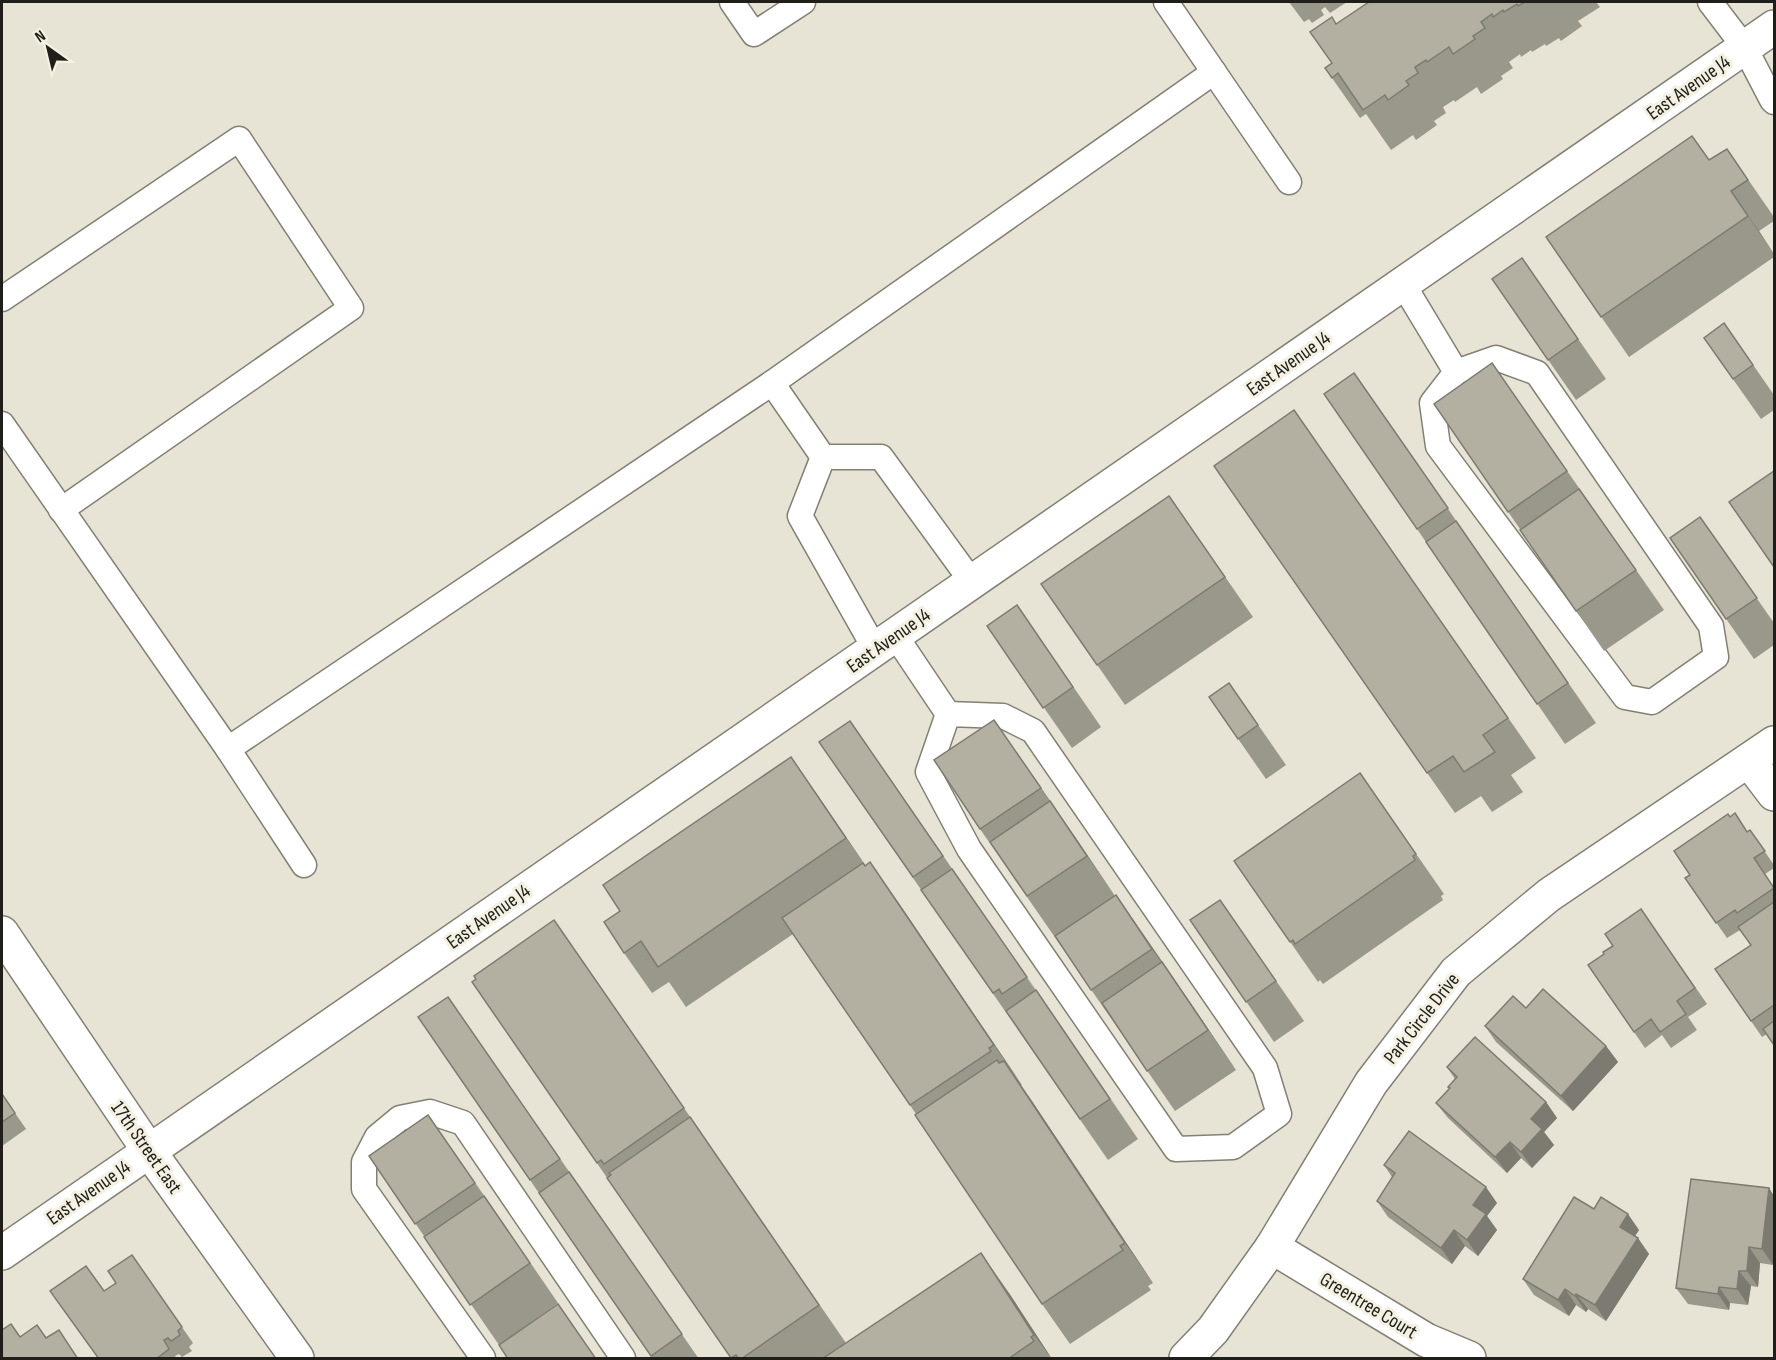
<svg xmlns="http://www.w3.org/2000/svg" width="1776" height="1360" viewBox="0 0 1776 1360" font-family="'Sofia Sans Condensed',sans-serif">
<style>
.lines{fill:none;stroke-linecap:round;stroke-linejoin:round}
.service-casing{stroke:#838073;stroke-width:27}
.minor-casing{stroke:#838073;stroke-width:36}
.service{stroke:#fff;stroke-width:24}
.minor{stroke:#fff;stroke-width:33}
.wall{fill:#9a978b}
.shaded-wall{fill:#7d7b71}
.building{fill:#b3b0a2;stroke:#7d7b71;stroke-width:1.5}
.labels{text-anchor:middle;stroke-width:6;stroke-linejoin:round;paint-order:stroke}
.street-label{font-size:20px;fill:#1f1e19;stroke:#f4f1e3}
</style>
<rect width="100%" height="100%" fill="#e7e4d6"/>
<g class="lines">
<defs>
<g id="service">
<path d="M732,2L754,34L803,2"/>
<path d="M1166,2L1289,182"/>
<path d="M1710,2L1745,48L1772,100L1774,102"/>
<path d="M1403,284L1456,372L1432,403L1438,446L1625,697L1652,702L1716,657L1711,626L1537,373L1496,358L1456,372"/>
<path d="M2,299L239,139L351,308L61,510"/>
<path d="M772,383L823,457"/>
<path d="M2,424L228,749L304,865"/>
<path d="M895,635L948,714L928,772L969,849L1176,1149L1233,1147L1279,1114L1265,1068L1033,731L1003,716L948,714"/>
<path d="M875,649L800,516L823,457H881L972,582"/>
<path d="M228,749L772,383L1214,72"/>
<path d="M483,1358L364,1189V1162L377,1137L400,1118L430,1112L463,1123L623,1358"/>
</g>
<g id="minor">
<path d="M1749,761L1774,794"/>
<path d="M2,933L149,1151L297,1358"/>
<path d="M1272,1247L1426,1340L1469,1358"/>
<path d="M2,1253L1774,27"/>
<path d="M1186,1358L1213,1330L1272,1247L1371,1083L1456,972L1549,895L1774,743"/>
</g>
</defs>
<use href="#service" class="service-casing"/>
<use href="#minor" class="minor-casing"/>
<use href="#service" class="service"/>
<use href="#minor" class="minor"/>
</g>
<g class="wall">
<path d="M1289,2H1347L1330,13L1325,7L1321,10L1324,15L1312,23L1309,19L1304,22Z"/>
<path d="M1369,2H1596L1600,7L1578,21L1582,26L1561,41L1559,38L1546,46L1545,44L1532,52L1531,50L1521,57L1520,54L1509,62L1513,68L1501,76L1503,79L1481,94L1477,87L1455,102L1454,100L1443,107L1446,113L1434,121L1437,125L1416,140L1413,135L1391,150L1366,114L1360,118L1325,68L1332,63L1336,24Z"/>
<path d="M1727,149L1774,217V221L1759,231L1774,254V257L1629,357L1546,237L1709,160Z"/>
<path d="M1522,258L1606,379L1576,400L1492,279Z"/>
<path d="M1724,323L1774,395V410L1761,419L1704,338Z"/>
<path d="M1492,363L1664,610L1604,651L1434,404Z"/>
<path d="M1354,373L1596,723L1565,744L1417,529Z"/>
<path d="M1294,410L1536,758L1511,775L1523,792L1492,812L1481,796L1455,813L1214,466Z"/>
<path d="M1169,496L1253,617L1125,705L1041,584Z"/>
<path d="M1700,517L1774,623V645L1754,659L1670,538Z"/>
<path d="M1017,605L1101,727L1072,748L987,626Z"/>
<path d="M1229,683L1286,765L1266,779L1209,697Z"/>
<path d="M994,720L1115,896L1116,895L1144,935L1236,1070L1175,1111L980,829Z"/>
<path d="M819,742L878,761L1138,1139L1108,1160Z"/>
<path d="M791,757L865,865L898,902L1022,1085H1021L1153,1283L1148,1286L1151,1290L1070,1344L1042,1304L916,1114L793,934L686,1007L669,982L652,993L624,953L620,911Z"/>
<path d="M1360,773L1444,894L1441,896L1443,900L1323,984L1320,980L1318,982L1234,861Z"/>
<path d="M1730,817L1747,831L1750,830L1774,865V868L1765,874L1774,888V1045L1767,1034L1762,1037L1715,969L1751,945L1740,930L1727,938L1685,878L1690,875Z"/>
<path d="M1220,900L1304,1021L1274,1042L1190,920Z"/>
<path d="M1641,909L1707,1004L1688,1017L1697,1030L1671,1048L1662,1035L1645,1048L1588,965L1604,954L1613,946Z"/>
<path d="M582,960L846,1343L1009,1293L1052,1359H732L472,982Z"/>
<path d="M448,997L699,1359H653L418,1017Z"/>
<path d="M1485,1026L1606,1046L1618,1062L1573,1111L1496,1042Z"/>
<path d="M1447,1067L1546,1102L1557,1118L1544,1132L1554,1145L1532,1168L1521,1158L1507,1173L1448,1118L1436,1103L1449,1088L1455,1079Z"/>
<path d="M2,1094L26,1129L2,1146Z"/>
<path d="M428,1115L558,1303L499,1345L369,1156Z"/>
<path d="M1384,1165L1497,1203L1487,1216L1497,1230L1478,1256L1465,1246L1452,1264L1388,1217L1377,1201L1392,1177Z"/>
<path d="M1769,1188L1774,1196V1252L1773,1265L1760,1263L1758,1287L1751,1286L1748,1305L1730,1303L1729,1310L1688,1304L1676,1288Z"/>
<path d="M1594,1209L1639,1230L1635,1236L1649,1254L1606,1321L1588,1309L1586,1312L1576,1305L1569,1316L1534,1295L1523,1279Z"/>
<path d="M132,1255L193,1343L189,1347L192,1351L182,1357L179,1354L175,1356L177,1359H99L104,1291L116,1283Z"/>
</g>
<g class="shaded-wall">
<path d="M1731,191L1759,231L1774,254L1748,216Z"/>
<path d="M994,720L1078,841L1115,896L1087,856Z"/>
<path d="M791,757L819,797L874,878L846,838Z"/>
<path d="M870,862L898,902L1022,1085L994,1045Z"/>
<path d="M952,869L1064,1030L1138,1139L1047,1006Z"/>
<path d="M1116,895L1190,1002L1236,1070L1152,949Z"/>
<path d="M1606,1046L1618,1062L1573,1111L1561,1096Z"/>
<path d="M1004,1061L1032,1101L1153,1283L1125,1243Z"/>
<path d="M1546,1102L1557,1118L1544,1132L1554,1145L1532,1168L1521,1152L1531,1119Z"/>
<path d="M428,1115L512,1236L558,1303L475,1183Z"/>
<path d="M1510,1142L1521,1158L1507,1173L1495,1157Z"/>
<path d="M1486,1187L1497,1203L1487,1216L1497,1230L1478,1256L1467,1240L1473,1205Z"/>
<path d="M1769,1188L1774,1196V1252L1773,1265L1762,1249Z"/>
<path d="M1628,1214L1639,1230L1631,1242L1620,1227Z"/>
<path d="M1454,1230L1465,1246L1452,1264L1441,1248Z"/>
<path d="M1638,1238L1649,1254L1606,1321L1595,1305Z"/>
<path d="M1749,1247L1760,1263L1758,1287L1747,1271Z"/>
<path d="M981,1253L1009,1293L1052,1359L1034,1335Z"/>
<path d="M1739,1271L1751,1286L1748,1305L1737,1289Z"/>
<path d="M1719,1287L1730,1303L1729,1310L1718,1294Z"/>
<path d="M1565,1289L1576,1305L1569,1316L1558,1300Z"/>
<path d="M1576,1294L1588,1309L1586,1312L1575,1296Z"/>
</g>
<g class="building">
<path d="M1369,2H1525L1518,6L1517,4L1504,12L1503,10L1493,17L1492,14L1481,22L1485,28L1473,36L1475,39L1453,54L1449,47L1427,62L1426,60L1415,67L1418,73L1406,81L1409,85L1388,100L1385,95L1363,110L1338,73L1332,78L1325,68L1332,63L1310,32L1332,17L1336,24Z"/>
<path d="M1692,136L1709,160L1727,149L1748,180L1731,191L1748,216L1601,317L1546,237Z"/>
<path d="M1522,258L1578,339L1548,360L1492,279Z"/>
<path d="M1724,323L1753,365L1733,379L1704,338Z"/>
<path d="M1492,363L1567,471L1508,512L1434,404Z"/>
<path d="M1354,373L1448,508L1417,529L1324,394Z"/>
<path d="M1294,410L1508,718L1483,735L1495,752L1464,772L1453,756L1427,773L1214,466Z"/>
<path d="M1774,471V567L1729,502Z"/>
<path d="M1579,489L1636,570L1576,611L1520,530Z"/>
<path d="M1169,496L1225,577L1097,665L1041,584Z"/>
<path d="M1700,517L1757,598L1726,619L1670,538Z"/>
<path d="M1456,521L1568,683L1537,704L1426,542Z"/>
<path d="M1017,605L1073,687L1043,708L987,626Z"/>
<path d="M1229,683L1258,725L1238,739L1209,697Z"/>
<path d="M994,720L1041,788L980,829L934,760Z"/>
<path d="M850,721L943,856L913,877L819,742Z"/>
<path d="M791,757L846,838L658,967L641,941L624,953L604,922L620,911L603,885Z"/>
<path d="M1360,773L1416,854L1413,856L1415,860L1295,944L1293,940L1290,942L1234,861Z"/>
<path d="M1050,801L1087,856L1027,896L990,842Z"/>
<path d="M1735,813L1747,832L1750,830L1765,851L1754,858L1774,888L1737,913L1735,910L1716,923L1685,878L1690,875L1674,851L1728,814L1730,817Z"/>
<path d="M870,862L994,1045L989,1048L991,1051L910,1105L782,918L863,863L865,866Z"/>
<path d="M952,869L1027,977L1002,994L999,989L993,993L921,890Z"/>
<path d="M1116,895L1152,949L1091,990L1055,936Z"/>
<path d="M1220,900L1276,981L1246,1002L1190,920Z"/>
<path d="M1774,902V1005L1751,1021L1715,969L1751,945L1738,927Z"/>
<path d="M1641,909L1695,988L1677,1001L1686,1014L1660,1032L1651,1019L1634,1032L1588,965L1604,954L1603,952L1613,946L1605,934Z"/>
<path d="M554,920L684,1108L604,1164L601,1160L597,1163L472,982L476,979L474,976Z"/>
<path d="M1162,962L1208,1030L1147,1071L1102,1003Z"/>
<path d="M1543,989L1606,1046L1561,1096L1485,1026L1513,996L1526,1008Z"/>
<path d="M1036,990L1110,1099L1080,1119L1006,1011Z"/>
<path d="M448,997L560,1159L530,1180L418,1017Z"/>
<path d="M1774,1021V1045L1763,1029Z"/>
<path d="M1475,1037L1546,1102L1531,1119L1542,1129L1521,1152L1510,1142L1495,1157L1436,1103L1450,1088L1448,1087L1457,1077L1447,1067Z"/>
<path d="M997,1060L999,1063L1004,1061L1125,1243L1120,1246L1123,1250L1042,1304L915,1115Z"/>
<path d="M2,1094L15,1113L2,1122Z"/>
<path d="M428,1115L475,1183L415,1224L369,1156Z"/>
<path d="M690,1117L819,1305L741,1359H739L736,1355L731,1358L607,1178L611,1175L609,1173Z"/>
<path d="M1409,1131L1486,1187L1473,1205L1486,1214L1467,1240L1454,1230L1441,1248L1377,1201L1395,1173L1384,1165Z"/>
<path d="M569,1172L682,1334L651,1356L539,1193Z"/>
<path d="M1691,1179L1769,1188L1762,1249L1749,1247L1747,1271H1739L1737,1289L1719,1287L1718,1294L1676,1288Z"/>
<path d="M484,1196L530,1263L470,1305L424,1237Z"/>
<path d="M1574,1197L1594,1209L1601,1197L1628,1214L1620,1227L1638,1238L1595,1305L1576,1294L1575,1296L1565,1289L1558,1300L1523,1279Z"/>
<path d="M981,1253L1034,1335L1031,1337L1034,1341L1008,1359H822Z"/>
<path d="M132,1255L182,1327L178,1331L180,1335L171,1341L168,1338L164,1340L169,1349L156,1359H99L50,1291L86,1266L104,1291L116,1283L108,1271Z"/>
<path d="M558,1304L596,1359H508L499,1345Z"/>
<path d="M11,1324L20,1337L37,1325L46,1338L59,1330L78,1359H2V1330Z"/>
</g>
<g class="labels">
<g class="street-label">
<text transform="translate(1688 87) rotate(-35)" y="7">East Avenue J4</text>
<text transform="translate(1288 363) rotate(-35)" y="7">East Avenue J4</text>
<text transform="translate(888 640) rotate(-35)" y="7">East Avenue J4</text>
<text transform="translate(488 916) rotate(-35)" y="7">East Avenue J4</text>
<text transform="translate(1421 1018) rotate(-52)" y="7">Park Circle Drive</text>
<text transform="translate(147 1147) rotate(55)" y="7">17th Street East</text>
<text transform="translate(88 1192) rotate(-35)" y="7">East Avenue J4</text>
<text transform="translate(1369 1305) rotate(31)" y="7">Greentree Court</text>
</g>
</g>
<rect width="1776" height="1360" fill="none" stroke="#1f1e19" stroke-width="6"/>
<g transform="translate(48 48) rotate(326)" stroke="#f4f1e3" stroke-width="4.5" paint-order="stroke">
<path d="M0-4.5L10 22L0 15L-10 22Z" fill="#1f1e19"/>
<text y="-9" font-size="16" font-weight="bold" text-anchor="middle" fill="#1f1e19">N</text>
</g>
</svg>
